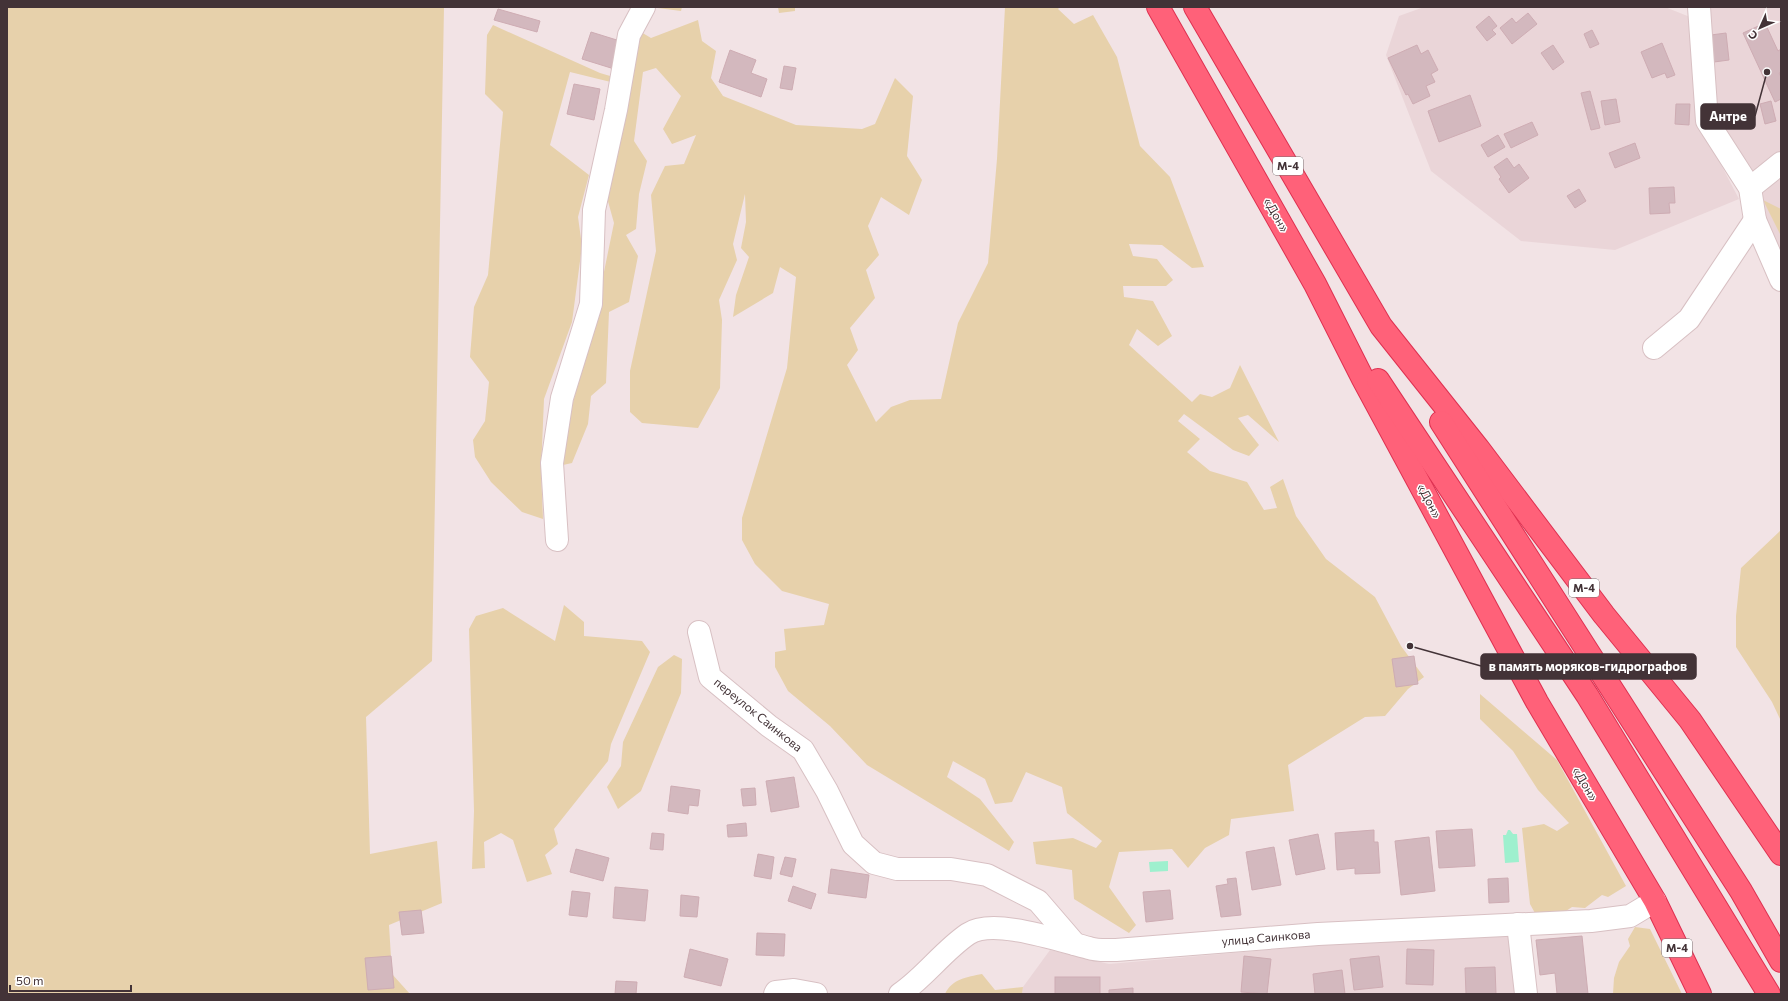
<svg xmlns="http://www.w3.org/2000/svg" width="1788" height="1001" viewBox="0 0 1788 1001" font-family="Commissioner,sans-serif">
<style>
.residential{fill:#ead5d8}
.green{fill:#e7d1ab}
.water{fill:#9ef0ce}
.building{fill:#d3b8be;stroke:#ceacb3}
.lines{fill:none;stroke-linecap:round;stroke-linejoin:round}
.minor-casing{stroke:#d8c0c3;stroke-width:24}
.highway-casing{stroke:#de3151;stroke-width:24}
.minor{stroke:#fff;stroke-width:22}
.highway{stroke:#ff6179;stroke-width:22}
.labels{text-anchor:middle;stroke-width:3;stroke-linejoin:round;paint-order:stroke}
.shield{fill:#fff;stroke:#7b7073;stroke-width:1}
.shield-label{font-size:11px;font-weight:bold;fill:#433337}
.street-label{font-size:12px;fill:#433337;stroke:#fff}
.leader{fill:none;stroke:#433337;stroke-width:1.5}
.callout-dot{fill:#433337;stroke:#fff;stroke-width:1.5}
.callout{fill:#433337;stroke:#433337;stroke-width:1.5}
.callout-label{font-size:13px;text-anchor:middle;font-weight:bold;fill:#fff}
</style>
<rect width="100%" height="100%" fill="#f2e3e5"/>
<g class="residential">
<path d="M1424,7H1665L1695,19L1697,119L1739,199L1615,250L1521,241L1431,171L1386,55L1399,16Z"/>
<path d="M1708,7H1781V259L1714,114Z"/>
<path d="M1480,931L1531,936L1534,994H1022L1023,987L1050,950L1109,964Z"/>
</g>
<g class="green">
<path d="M7,7H444L432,661L366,717L370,854L437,841L442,903L389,925L392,974L410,994H7Z"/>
<path d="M650,7H682L681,11Z"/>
<path d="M778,7H795V11L779,13Z"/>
<path d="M1005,7H1060L1058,9L1074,24L1093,15L1117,57L1140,146L1170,177L1204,267L1192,268L1162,245L1129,244L1133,256L1157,259L1173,280L1166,286H1123L1124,297L1153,301L1172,336L1158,346L1137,329L1129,345L1192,402L1200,394L1212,397L1230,388L1240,365L1279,442L1248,415L1238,418L1259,445L1249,456L1233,450L1184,414L1178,421L1200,439L1187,452L1210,471L1247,482L1264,510L1277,508L1270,487L1283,479L1296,516L1326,559L1375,597L1401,646L1424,677L1408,689L1385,716L1365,717L1288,765L1294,811L1231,819L1229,835L1205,848L1188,868L1172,849L1119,852L1109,887L1136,925L1129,933L1074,899L1072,870L1036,864L1033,842L1073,838L1096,848L1102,841L1067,813L1062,787L1026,772L1012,802L995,804L985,779L953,761L947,777L980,799L1014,842L1009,851L867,765L830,726L788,691L775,667V652L786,650L784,629L824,625L829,604L782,591L755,564L742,540V518L787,368L796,277L780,267L773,293L733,317L736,295L749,257L741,248L746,222L745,194L733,244L737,260L719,300L722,320L720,388L698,428L642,423L630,412V371L656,251L651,195L665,166L684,164L696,135L672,144L663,129L681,96L656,68L643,72L634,141L647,161L639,194L636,229L626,235L638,256L629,302L609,312L606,383L591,396L588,424L572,463L563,465L561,451L598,301L614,223L604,187L627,86L570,72L550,145L589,175L578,217L582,246L572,322L544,399L541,471L543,519L522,512L491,482L475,457L473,440L485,421L489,382L470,357L474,307L488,275L503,112L485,94L487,35L493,25L600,73L627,81L636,29L651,38L698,20L702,41L716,51L711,78L723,96L796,125L862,129L875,124L895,78L913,96L907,156L922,180L909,215L881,197L868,226L879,255L866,270L875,298L850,328L858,350L847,365L876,422L891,407L910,400L941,399L958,323L988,263L997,159Z"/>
<path d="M1763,200L1781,209V236Z"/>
<path d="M1781,530V721L1772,702L1736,647V616L1741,568Z"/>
<path d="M564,605L584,622V636L642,641L650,652L611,744L608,761L554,829L558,844L545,855L552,874L527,882L513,840L501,833L484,842L485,868L472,869L474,811L469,629L476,616L503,608L555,641Z"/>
<path d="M674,655L682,659L681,693L641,791L618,809L607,787L621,766L623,742L658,667Z"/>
<path d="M1480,694L1557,760L1626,886L1608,897L1602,895L1585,908L1572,907L1560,915H1536L1530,904L1522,828L1544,824L1557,831L1569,823L1538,790L1513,751L1480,719Z"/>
<path d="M1635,927L1650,929L1682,994H1613L1614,978L1619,962L1630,946L1628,939Z"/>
<path d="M982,974L995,990L1023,987L1022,994H945C952,979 967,977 982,974Z"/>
</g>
<g class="water">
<path d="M1508,830H1510L1513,834H1517L1519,862L1505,863L1503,835H1506Z"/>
<path d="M1168,861V871L1150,872L1149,862Z"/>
</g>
<g class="building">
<path d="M498,9L540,21L537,32L494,20Z"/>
<path d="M1528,13L1537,24L1512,44L1500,28L1512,18L1516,23Z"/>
<path d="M1489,16L1497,26L1492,30L1496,34L1487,41L1476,27Z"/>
<path d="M1765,23L1778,51L1781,49V72L1779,73L1781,77V99L1775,102L1743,33Z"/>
<path d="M1592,30L1599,44L1590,48L1584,34Z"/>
<path d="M591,32L620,41L611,68L582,59Z"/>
<path d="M1726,33L1729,60L1714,62L1711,35Z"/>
<path d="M1662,43L1675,75L1667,78L1665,73L1652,78L1641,52Z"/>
<path d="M1417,45L1421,54L1428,50L1438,70L1431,74L1435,82L1426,86L1430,96L1413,104L1408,94L1406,95L1388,58Z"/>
<path d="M1553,45L1564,62L1553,70L1541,53Z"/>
<path d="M730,50L756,60L751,73L767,79L761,97L719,82Z"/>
<path d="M784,66L796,68L792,90L780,88Z"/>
<path d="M574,84L600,89L594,120L567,114Z"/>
<path d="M1590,91L1600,128L1591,130L1581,93Z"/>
<path d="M1470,95L1481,126L1439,142L1428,111Z"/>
<path d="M1616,99L1620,122L1605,125L1601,101Z"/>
<path d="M1771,101L1776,121L1765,124L1760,104Z"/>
<path d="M1676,104H1690L1689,125L1675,124Z"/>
<path d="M1532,122L1538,135L1511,148L1504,134Z"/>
<path d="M1498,135L1505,147L1488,157L1481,145Z"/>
<path d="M1635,143L1640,158L1615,168L1609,153Z"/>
<path d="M1507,158L1514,168L1519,164L1529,178L1509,193L1499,179L1501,177L1494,167Z"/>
<path d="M1674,187L1675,203H1669L1670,213L1650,214L1649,188Z"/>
<path d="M1579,189L1586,201L1575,208L1567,196Z"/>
<path d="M1414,656L1418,684L1396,687L1392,659Z"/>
<path d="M794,777L799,807L771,812L766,781Z"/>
<path d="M671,786L700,790L698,806L689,805L688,814L668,811Z"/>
<path d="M755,788L756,805L743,806L741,789Z"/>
<path d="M746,823L747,836L728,837L727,825Z"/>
<path d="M1472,829L1475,866L1439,868L1436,831Z"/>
<path d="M1374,830V842H1378L1380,873L1355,874V868L1337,870L1335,833Z"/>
<path d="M652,833L664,834L663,850L650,849Z"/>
<path d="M1318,834L1325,869L1296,875L1289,840Z"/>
<path d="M1429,837L1435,891L1401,895L1395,841Z"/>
<path d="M1274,847L1281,885L1252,890L1246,852Z"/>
<path d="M576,849L609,858L603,881L570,872Z"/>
<path d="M758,854L774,857L771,879L754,876Z"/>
<path d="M785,857L796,859L792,877L780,874Z"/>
<path d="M831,869L869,875L866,898L828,893Z"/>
<path d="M1236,878L1241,915L1221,917L1216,886L1228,884L1227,879Z"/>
<path d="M1508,878L1509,902L1489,903L1488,879Z"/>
<path d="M793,886L816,894L811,909L788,901Z"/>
<path d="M615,887L648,890L645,921L613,918Z"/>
<path d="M1170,890L1173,919L1146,922L1143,892Z"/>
<path d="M572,891L590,893L587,917L569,915Z"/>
<path d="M681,895L699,897L697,917L680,916Z"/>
<path d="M421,910L424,933L402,935L399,912Z"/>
<path d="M757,933L785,934L784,956L756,955Z"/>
<path d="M1582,936L1588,994H1557L1555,973L1540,975L1536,940Z"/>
<path d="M690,949L728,959L721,986L684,977Z"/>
<path d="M1407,949L1434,950L1433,985L1406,984Z"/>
<path d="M391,956L394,988L368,990L365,958Z"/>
<path d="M1244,956L1271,959L1267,994L1241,992Z"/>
<path d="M1379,956L1383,987L1354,990L1350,959Z"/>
<path d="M1495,967L1496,994H1466L1465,968Z"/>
<path d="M1342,970L1345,994H1315L1313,974Z"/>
<rect x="1055" y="977" width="45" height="17"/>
<path d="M616,981L637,982L636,994H615Z"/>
<path d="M1133,988V994H1109V990Z"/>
</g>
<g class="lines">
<defs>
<g id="minor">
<path d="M1699,7L1707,121L1750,188L1755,220L1781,280"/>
<path d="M1750,188L1781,163"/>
<path d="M1654,348L1689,319L1755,220"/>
<path d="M557,540L552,463L562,398L591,304L594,210L616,110L629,35L644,7"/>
<path d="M699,632L710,677L769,726L803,750L827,791L853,844L874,863L897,869H951L987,875L1038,901L1075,944"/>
<path d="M1518,924L1526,994"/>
<path d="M775,994L776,992L794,990L816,994"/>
<path d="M900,994C925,977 943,951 968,934C993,917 1060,941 1089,948C1097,951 1107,950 1116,950L1318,934L1591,921L1630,916L1655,901"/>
</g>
<g id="highway">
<path d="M1158,7L1315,284L1363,379L1537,702L1655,901L1700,994"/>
<path d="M1195,7L1381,326L1478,448L1604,615L1690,720L1781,854"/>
<path d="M1378,380L1587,695L1769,994"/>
<path d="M1441,422L1741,891L1781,961"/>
</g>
</defs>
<use href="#minor" class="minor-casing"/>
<use href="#highway" class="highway-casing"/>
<use href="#minor" class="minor"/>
<use href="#highway" class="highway"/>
</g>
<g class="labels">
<g class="shield">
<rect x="1273" y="157" width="30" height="18" rx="3"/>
<rect x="1569" y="579" width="30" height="18" rx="3"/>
<rect x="1662" y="939" width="30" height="18" rx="3"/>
</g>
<g class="shield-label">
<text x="1288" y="170">М-4</text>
<text x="1584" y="592">М-4</text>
<text x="1677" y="952">М-4</text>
</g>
<g class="street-label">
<text transform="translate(1276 215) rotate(60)" y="4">«Дон»</text>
<text transform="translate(1429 501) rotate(62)" y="4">«Дон»</text>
<text transform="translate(758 715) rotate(39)" y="4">переулок Саинкова</text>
<text transform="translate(1585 784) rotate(59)" y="4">«Дон»</text>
<text transform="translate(1266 938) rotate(-5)" y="4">улица Саинкова</text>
</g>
</g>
<path class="leader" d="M1767 72L1755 116M1410 646L1481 666"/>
<g class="callout-dot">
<circle cx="1767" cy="72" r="4"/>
<circle cx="1410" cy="646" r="4"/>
</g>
<g class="callout">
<rect x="1701" y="104" width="54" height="25" rx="4"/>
<rect x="1481" y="654" width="215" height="25" rx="4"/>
</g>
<g class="callout-label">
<text x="1728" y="121">Антре</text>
<text x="1588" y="671">в память моряков-гидрографов</text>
</g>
<rect width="1788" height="1001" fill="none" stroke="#433337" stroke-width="16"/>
<g transform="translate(1760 28) rotate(225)" stroke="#ffffff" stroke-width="3" paint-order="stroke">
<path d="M0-3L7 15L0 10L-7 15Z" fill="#433337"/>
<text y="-6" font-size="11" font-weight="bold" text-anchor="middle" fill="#433337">С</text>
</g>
<path d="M10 985v6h121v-6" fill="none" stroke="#433337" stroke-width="2"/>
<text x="16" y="985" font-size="12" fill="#433337" stroke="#ffffff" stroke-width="3" paint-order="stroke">50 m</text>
</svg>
